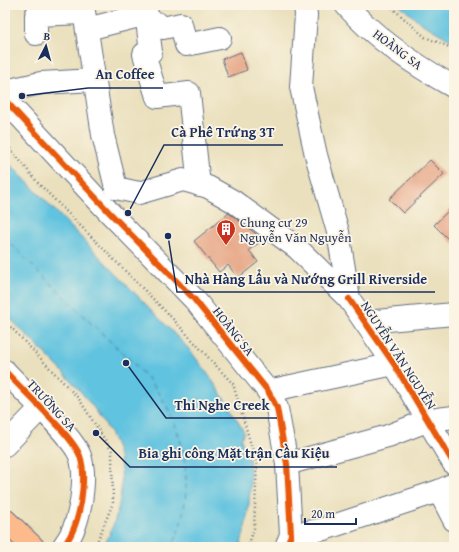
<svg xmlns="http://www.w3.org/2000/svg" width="459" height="552" viewBox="0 0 459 552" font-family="'Gentium Book Plus',serif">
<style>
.water{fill:#61c3df;stroke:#3e799e}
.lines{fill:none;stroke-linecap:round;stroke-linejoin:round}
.ferry{stroke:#305b85;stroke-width:1;stroke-dasharray:5 4;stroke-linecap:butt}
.building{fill:#e49d7b}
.minor-casing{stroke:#636d7f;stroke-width:24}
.major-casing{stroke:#636d7f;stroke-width:24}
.path{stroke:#636d7f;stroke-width:2.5;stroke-dasharray:1 3;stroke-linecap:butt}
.minor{stroke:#fff;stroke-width:22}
.major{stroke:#fcba8d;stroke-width:22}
.cycleway-casing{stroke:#fcf5e5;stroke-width:8}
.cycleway{stroke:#e8590c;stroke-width:6}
.labels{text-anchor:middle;stroke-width:3.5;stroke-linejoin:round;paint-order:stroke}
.street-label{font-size:13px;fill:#1b2f5e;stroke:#fcf5e5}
.poi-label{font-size:13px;fill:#1b2f5e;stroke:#fcf5e5;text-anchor:start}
.leader{fill:none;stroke:#1b2f5e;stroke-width:1.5}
.callout-dot{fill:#1b2f5e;stroke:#fcf5e5;stroke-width:1.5}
.callout-label{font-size:14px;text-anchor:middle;font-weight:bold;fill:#1b2f5e;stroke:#fcf5e5;stroke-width:3.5;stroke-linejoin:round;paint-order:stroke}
</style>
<rect width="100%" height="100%" fill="#fcf5e5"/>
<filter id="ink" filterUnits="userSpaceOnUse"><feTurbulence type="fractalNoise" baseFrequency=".025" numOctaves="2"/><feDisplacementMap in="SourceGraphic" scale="8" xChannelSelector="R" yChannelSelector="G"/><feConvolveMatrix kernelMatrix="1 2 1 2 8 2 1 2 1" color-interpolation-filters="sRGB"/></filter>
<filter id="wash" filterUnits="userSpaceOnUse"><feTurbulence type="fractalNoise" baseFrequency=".012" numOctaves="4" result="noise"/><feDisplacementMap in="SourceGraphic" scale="16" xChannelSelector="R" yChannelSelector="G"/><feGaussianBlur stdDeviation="0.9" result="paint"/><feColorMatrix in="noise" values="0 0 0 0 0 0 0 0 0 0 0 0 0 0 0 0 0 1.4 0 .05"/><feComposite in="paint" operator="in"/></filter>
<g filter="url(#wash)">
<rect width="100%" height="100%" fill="#eae0bd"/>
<g class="water">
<path d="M399,5H454V42L421,23Z"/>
<path d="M5,159L188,348C210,375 227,402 244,432L241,439L247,458H249C252,489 249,517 240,547H103C121,517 128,473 114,441C95,398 38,348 5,313Z"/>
</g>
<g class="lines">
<path class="ferry" d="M5,238C35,268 64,297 94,326C112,343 131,360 148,379C187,425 198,492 172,547"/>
</g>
<g id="blocks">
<g class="building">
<path d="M241,52L247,70L228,77L222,59Z"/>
<path d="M430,160L444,174L403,213L389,199Z"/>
<path d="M454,205V245L434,225Z"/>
<path d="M229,213L255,233L261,241L249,250L258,262L238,278L228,265L219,272L194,241Z"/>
</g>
</g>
</g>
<g filter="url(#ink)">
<use href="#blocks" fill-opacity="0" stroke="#636d7f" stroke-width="1"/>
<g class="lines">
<defs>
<g id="minor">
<path d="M83,5L103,135L116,188"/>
<path d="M145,5L151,52L144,54L157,97L189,93L199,185"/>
<path d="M305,5L306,15L301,87L316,155L338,232L349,299"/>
<path d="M346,5C375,39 415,65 454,87"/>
<path d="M148,25L157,23L163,28L181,24L186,45L220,38"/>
<path d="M87,29L147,14"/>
<path d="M36,34V15L84,13"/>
<path d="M5,91L41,83L95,80"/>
<path d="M5,100L109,212L194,299L268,391L277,408L287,464L291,535L286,547"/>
<path d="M116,188L139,193L183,180L208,187L233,201L297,248L349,299L394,364L454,464"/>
<path d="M365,322L454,314"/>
<path d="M5,371C22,390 72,435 80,456C85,471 83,487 81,502C78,518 74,533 63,547"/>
<path d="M268,391L394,364"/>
<path d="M5,445L40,409"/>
<path d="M287,464L388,436L429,420L454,417"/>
<path d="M439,491L454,520"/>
<path d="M297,547L291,535L324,529L439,491L454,484"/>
</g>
<path id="major" d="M5,520L33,547"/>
</defs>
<use href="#minor" class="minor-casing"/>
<use href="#major" class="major-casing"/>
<g class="path">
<path d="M389,5L425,37L454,49"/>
<path d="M5,142L38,183L171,317L233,384L257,465L254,528L248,547"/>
<path d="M5,321L79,399L112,451L113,503L97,542L92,547"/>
</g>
<use href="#minor" class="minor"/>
<use href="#major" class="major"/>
<defs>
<g id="cycleway">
<path d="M5,100L109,212L194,299L268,391L277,408L287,464L291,535L286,547"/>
<path d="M349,299L394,364L454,464"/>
<path d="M5,371C22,390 72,435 80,456C85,471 83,487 81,502C78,518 74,533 63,547"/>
</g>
</defs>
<use href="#cycleway" class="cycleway-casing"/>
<use href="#cycleway" class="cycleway"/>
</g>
</g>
<defs>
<symbol id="building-pin" viewBox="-11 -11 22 30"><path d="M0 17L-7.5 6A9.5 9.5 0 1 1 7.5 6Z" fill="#c8321e" stroke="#fcf5e5"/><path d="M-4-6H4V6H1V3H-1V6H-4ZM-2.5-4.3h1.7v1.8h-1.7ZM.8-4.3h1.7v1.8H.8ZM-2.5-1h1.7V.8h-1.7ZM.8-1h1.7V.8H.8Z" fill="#fff"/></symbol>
</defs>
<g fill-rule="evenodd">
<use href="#building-pin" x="215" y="218" width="22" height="30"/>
</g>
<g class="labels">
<g class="street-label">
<text transform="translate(398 49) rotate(37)" y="5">HOÀNG SA</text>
<text transform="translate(234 331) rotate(52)" y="5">HOÀNG SA</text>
<text transform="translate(399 355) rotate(57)" y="5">NGUYỄN VĂN NGUYỄN</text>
<text transform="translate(52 405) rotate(47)" y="5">TRƯỜNG SA</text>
</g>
<g class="poi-label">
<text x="240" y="227">Chung cư 29<tspan x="240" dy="15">Nguyễn Văn Nguyễn</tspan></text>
</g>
</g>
<path class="leader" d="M22 96L88 88H163M128 213L164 145H283M168 236L177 292H435M126 363L166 418H277M96 433L130 467H337"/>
<g class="callout-dot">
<circle cx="22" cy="96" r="4"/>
<circle cx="128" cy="213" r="4"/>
<circle cx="168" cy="236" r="4"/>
<circle cx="126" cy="363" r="4"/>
<circle cx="96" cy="433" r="4"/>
</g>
<g class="callout-label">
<text x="125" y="79">An Coffee</text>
<text x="223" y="137">Cà Phê Trứng 3T</text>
<text x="306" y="284">Nhà Hàng Lẩu và Nướng Grill Riverside</text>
<text x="222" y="410">Thi Nghe Creek</text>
<text x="234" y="458">Bia ghi công Mặt trận Cầu Kiệu</text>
</g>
<rect width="459" height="552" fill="none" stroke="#fcf5e5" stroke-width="20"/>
<g transform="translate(46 46) rotate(6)" stroke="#fcf5e5" stroke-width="3" paint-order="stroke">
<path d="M0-3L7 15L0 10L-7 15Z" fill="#1b2f5e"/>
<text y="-6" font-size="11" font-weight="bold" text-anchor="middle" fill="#1b2f5e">B</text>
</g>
<path d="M305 518v6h51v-6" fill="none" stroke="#1b2f5e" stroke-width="2"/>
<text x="311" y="518" font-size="12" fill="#1b2f5e" stroke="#fcf5e5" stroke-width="3" paint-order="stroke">20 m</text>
</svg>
